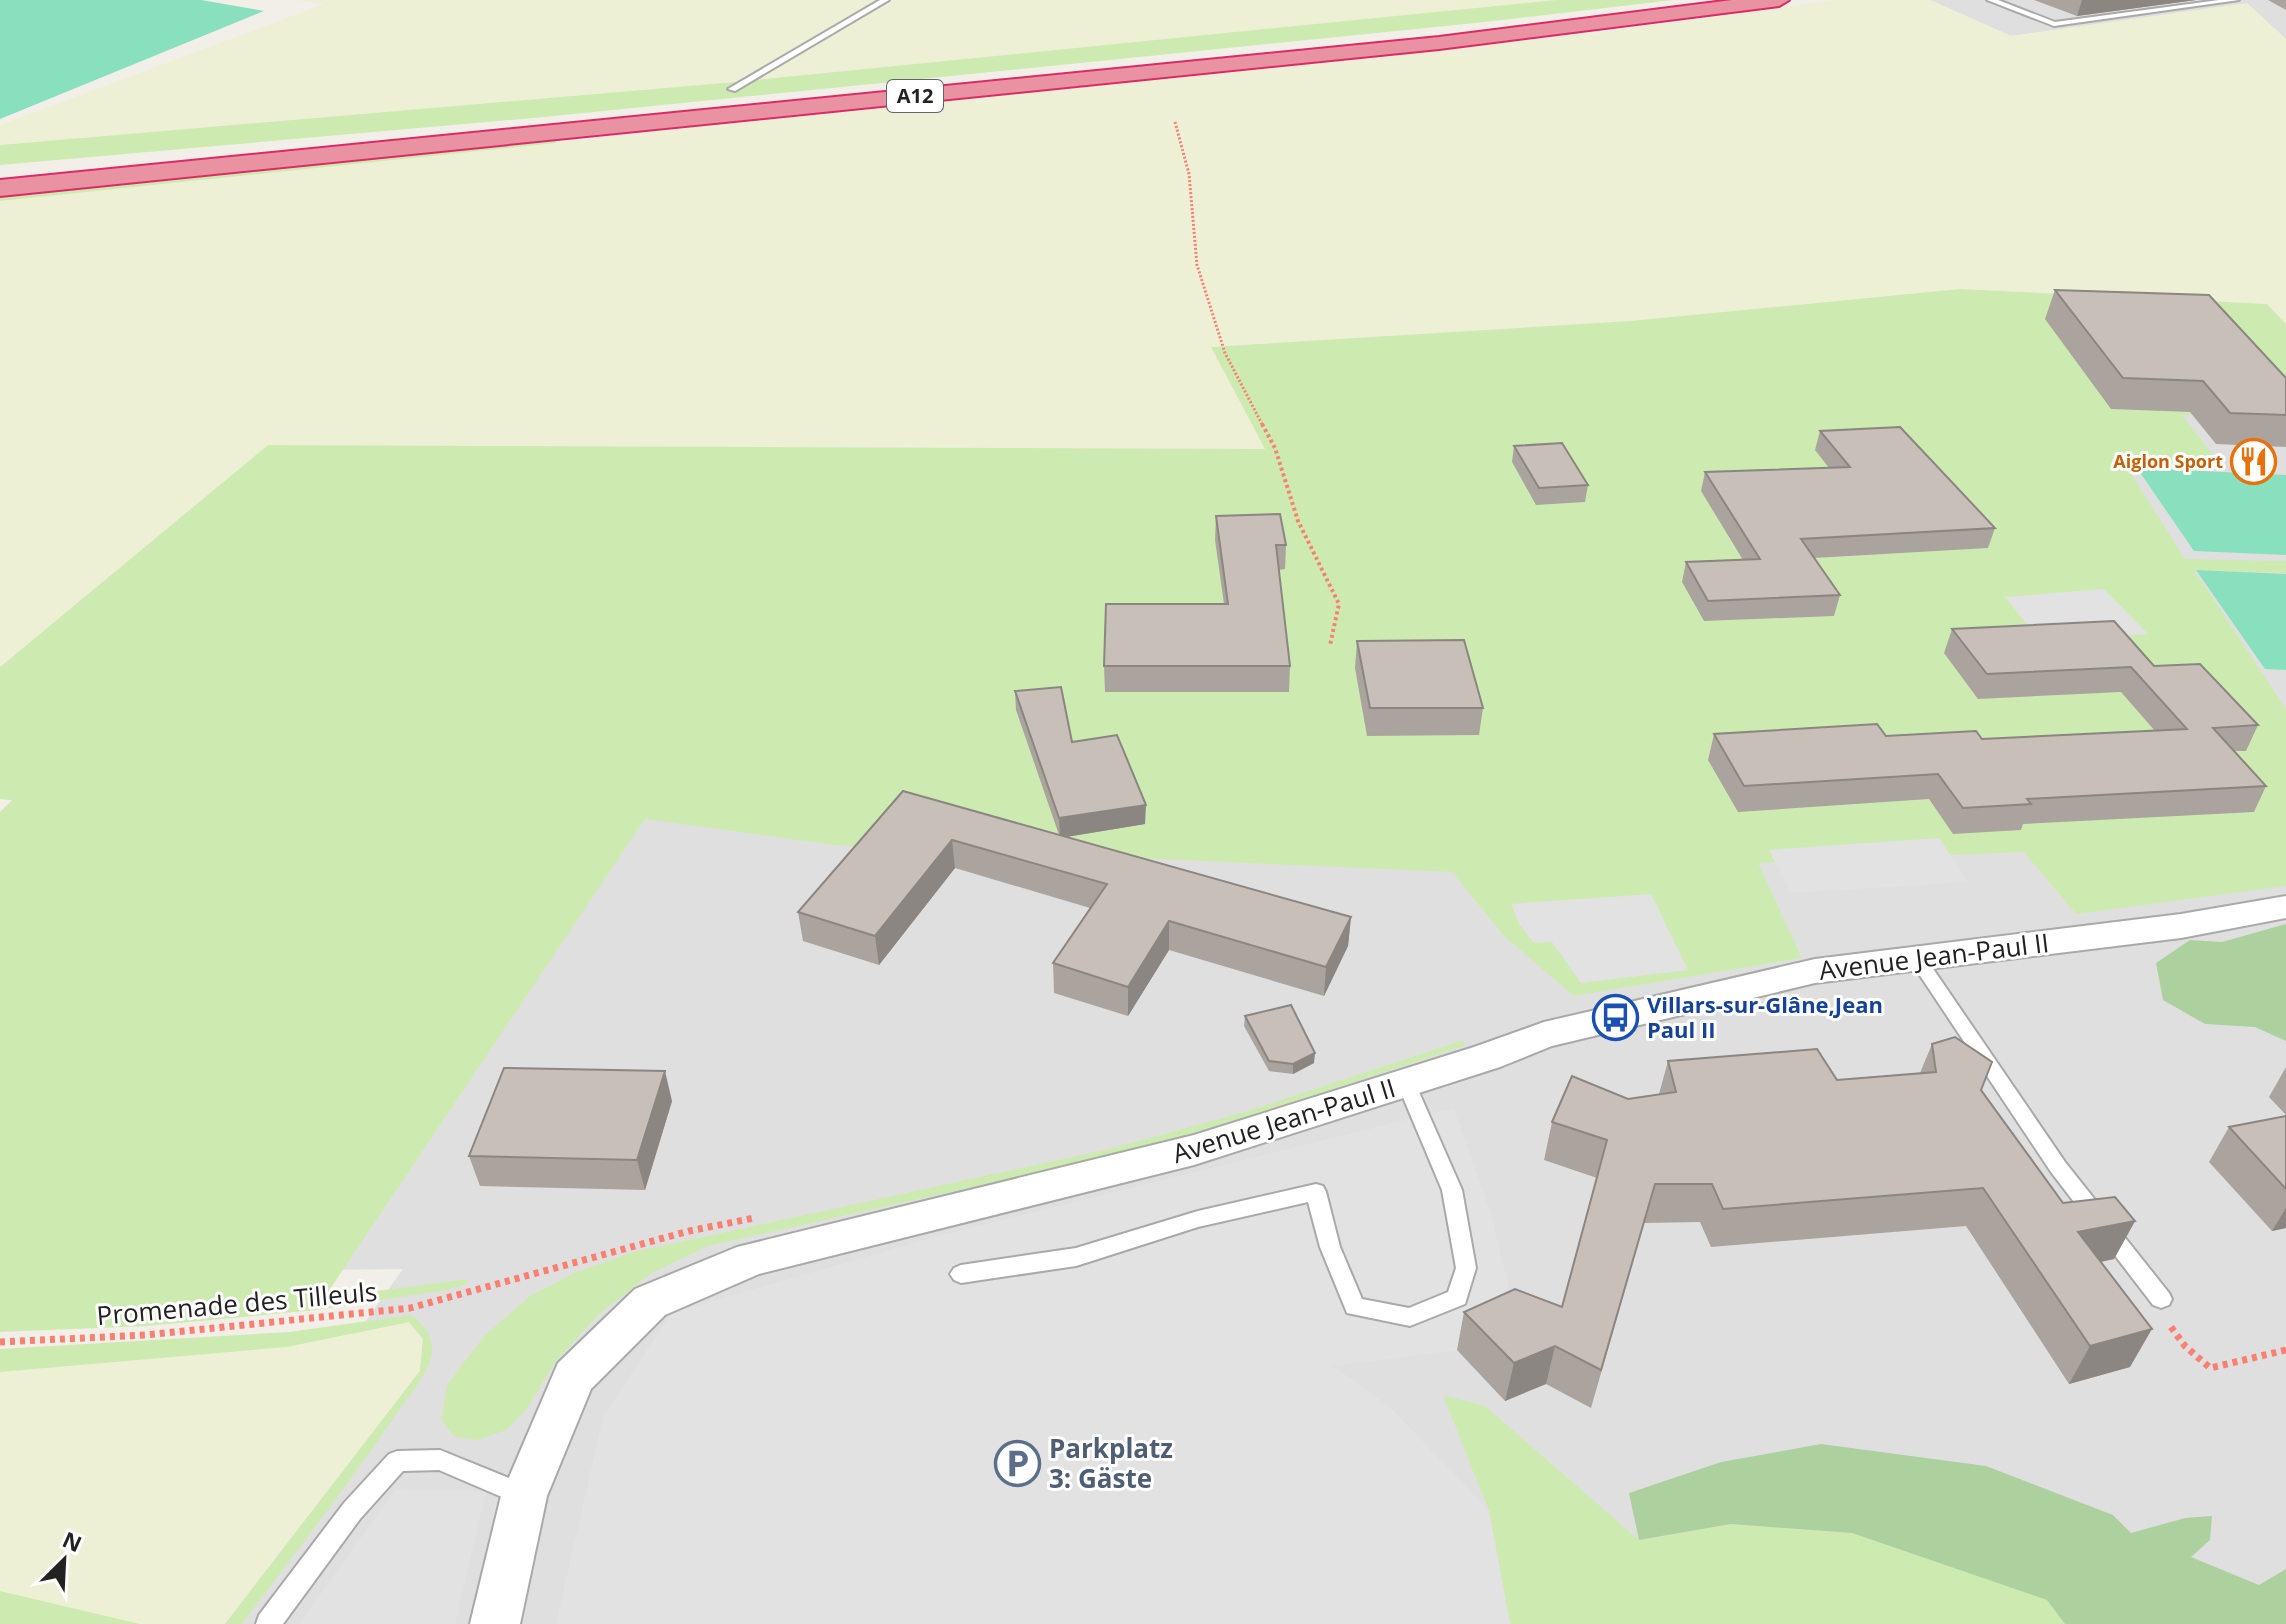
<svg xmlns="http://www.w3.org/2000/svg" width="2286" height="1624" viewBox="0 0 2286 1624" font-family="'Open Sans',sans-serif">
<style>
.residential{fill:#e0dfdf}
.farmland{fill:#eef0d5}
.grass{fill:#cdebb0}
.forest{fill:#add19e}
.pitch{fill:#88e0be}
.parking{fill:#e2e2e2}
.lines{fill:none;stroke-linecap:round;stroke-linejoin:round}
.lane-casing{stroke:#a9a9a9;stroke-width:4}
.street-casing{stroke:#a9a9a9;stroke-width:4}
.highway-casing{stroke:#dc2a67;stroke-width:4}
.path-far2{stroke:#fa8072;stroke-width:3;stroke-dasharray:2 2;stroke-linecap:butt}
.path-far1{stroke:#fa8072;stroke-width:4;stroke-dasharray:3 3;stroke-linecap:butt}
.path{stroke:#fa8072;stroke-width:7;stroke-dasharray:5 5;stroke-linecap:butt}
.lane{fill:#fff;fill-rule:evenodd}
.street{fill:#fff;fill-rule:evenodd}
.highway{fill:#e892a2;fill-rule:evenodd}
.wall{fill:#aba49e}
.shaded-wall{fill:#8b8681}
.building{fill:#c7bfb8;stroke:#8b8681;stroke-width:2}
.labels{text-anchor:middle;stroke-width:6;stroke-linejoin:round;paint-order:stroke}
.far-food-label{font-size:18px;font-weight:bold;fill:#c56008;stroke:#fff;text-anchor:end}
.shield{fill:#fff;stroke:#646464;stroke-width:2}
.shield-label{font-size:20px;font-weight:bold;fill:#222}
.transit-label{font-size:22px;font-weight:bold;fill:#164399;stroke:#fff;text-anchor:start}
.near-street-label{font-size:26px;fill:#222;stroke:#fff}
.near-service-label{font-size:26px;font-weight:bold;fill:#4e5e75;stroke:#fff;text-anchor:start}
</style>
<rect width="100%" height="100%" fill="#f2efe9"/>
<g class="residential">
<path d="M1930,0H2286V39L2247,4L2011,36Z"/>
<path d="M2286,324V1624H149L403,1269L0,1274V812L12,800L0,799V667Z"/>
</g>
<g class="farmland">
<path d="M296,0H879L735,82L0,145V125L324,4Z"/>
<path d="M893,0H1556L755,80Z"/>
<path d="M1834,0H1930L2011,36L2247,3L2286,39V324L2267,304L1960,289L1630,321L1212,347L1266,449L268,445L0,667V201L1601,32Z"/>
<path d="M409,1322L423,1339L420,1371L225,1624H140L0,1591V1372L287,1347Z"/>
</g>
<g class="grass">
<path d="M1556,0H1673L1476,23L544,117L0,165V145L735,82Z"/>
<path d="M555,139L556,143L0,201V197Z"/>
<path d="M1960,289L2267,304L2286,324V418L2182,415L2224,469L2126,466L2185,559L2286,561V573L2194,570L2286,709V886L2076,914L2024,852L1758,863L1802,958L1574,996L1504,936L1452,872L835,845L645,819L324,1298L468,1279L466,1284L447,1290L316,1310L146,1326L0,1332V812L13,800L0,799V667L268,445L1265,449L1211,347L1630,321Z"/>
<path d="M1460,1041H1464V1046L1248,1117L1112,1156L708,1246L652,1273L599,1314L556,1361L524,1413L506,1430L478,1440L455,1437L441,1420L447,1385L484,1336L530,1296L574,1273L634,1252L1109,1149L1245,1112Z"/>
<path d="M411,1315C423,1323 433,1335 432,1351C430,1372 411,1393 399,1410C350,1483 295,1553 242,1624H225L420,1371L423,1339L409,1322L287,1347L0,1372V1349L289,1332Z"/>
<path d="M1443,1395L1485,1406L1639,1540L1731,1524L1852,1533L2048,1600L2065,1624H1510L1489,1511Z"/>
<path d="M0,1591L140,1624H0Z"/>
</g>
<g class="forest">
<path d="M2286,924V1041L2255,1027L2205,1024L2163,1000L2156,963L2190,940L2222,942Z"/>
<path d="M1821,1444L1986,1466L2113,1515L2131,1533L2185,1518L2212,1516L2210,1540L2191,1557L2259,1585L2286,1569V1624H2065L2047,1600L1852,1533L1731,1524L1639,1540L1629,1493L1721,1462Z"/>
</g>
<g class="pitch">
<path d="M0,0H201L264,11L0,119Z"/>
<path d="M2137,468L2286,475V555L2194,551Z"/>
<path d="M2196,570L2286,574V670L2265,669Z"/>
</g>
<g class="parking">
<path d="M2104,589L2148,634L2041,642L2005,597Z"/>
<path d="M1939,838L1968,882L1791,893L1769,850Z"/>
<path d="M1651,894L1688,970L1581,983L1552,942L1534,943L1519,924L1511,904Z"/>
<path d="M1454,1108L1491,1214L1509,1288L1507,1327L1457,1350L1333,1366L1389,1406L1489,1511L1510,1624H556L603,1417L671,1313L942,1235Z"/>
<path d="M395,1490L486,1491L455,1624H299Z"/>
</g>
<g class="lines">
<defs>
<g id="lane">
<path d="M880,0H889L735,91L728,89Z"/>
<path d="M1987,0H1998L2055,22L2219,0H2239L2054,26Z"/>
<path d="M1917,952L1923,954L2065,1162L2169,1293L2172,1299L2169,1305L2161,1308L2153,1305L2051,1172L1911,962L1908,958L1911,954Z"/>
<path d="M1406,1076L1413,1078L1415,1083L1462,1190L1476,1268L1465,1304L1410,1326L1347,1313L1320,1247L1308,1202L1198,1227L1076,1266L961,1283L954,1280L950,1274L954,1268L961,1265L1076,1248L1198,1211L1316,1184L1323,1186L1326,1192L1340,1247L1362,1299L1409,1308L1448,1292L1456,1268L1442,1190L1397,1083L1399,1078Z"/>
<path d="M440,1450L531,1487L535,1495L531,1503L523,1506L439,1470L403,1471L360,1519L283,1624H256L259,1615L344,1503L389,1454L397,1451Z"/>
</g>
<path id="street" d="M2286,896V918L2181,938L1815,983L1552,1046L1500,1067L1194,1165L759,1274L665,1315L591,1389L547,1496L520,1624H470L501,1496L558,1363L635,1289L737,1247L1194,1135L1474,1047L1544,1022L1815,959L2181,914Z"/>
<path id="highway" d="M1732,0H1789L1779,6L1439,49L0,196V180L1439,37Z"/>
</defs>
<use href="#lane" class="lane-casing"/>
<use href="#street" class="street-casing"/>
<use href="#highway" class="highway-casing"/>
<path class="path-far2" d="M1175,122L1189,174L1197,265L1225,353L1263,426"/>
<path class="path-far1" d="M1262,424L1275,448L1298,521L1339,604L1330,645"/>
<g class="path">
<path d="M2171,1327L2185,1346L2210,1368L2286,1350"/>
<path d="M0,1342L146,1335L410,1308L689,1231L754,1218"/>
</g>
<use href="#lane" class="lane"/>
<use href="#street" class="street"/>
<use href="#highway" class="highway"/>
</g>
<g class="wall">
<path d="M2034,0H2196L2077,16Z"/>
<path d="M2268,0H2286V10Z"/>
<path d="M2055,290L2286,378V447L2216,444L2190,412L2111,409L2045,319Z"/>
<path d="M1820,431L1995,528L1988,548L1814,558L1840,595L1834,616L1704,621L1682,582L1686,562L1743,560L1701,491L1705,472L1829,468L1815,450Z"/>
<path d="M1514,446L1588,485L1585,502L1536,505L1512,462Z"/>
<path d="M1216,516L1286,545L1285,569L1279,570L1290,666L1289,692H1105L1104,666L1224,604L1215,540Z"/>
<path d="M1952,629L2154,666L2258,725L2246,751H2235L2266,786L2254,812L2023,824L2021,830L1953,834L1929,799L1738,812L1708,760L1714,734L1886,736L1982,739L2155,731L2121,692L1978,699L1944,653Z"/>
<path d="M1357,641L1483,708L1479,735L1367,736L1355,668Z"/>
<path d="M1015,691L1072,742L1145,824L1066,837L1351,917L1348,946L1324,996L1169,950L1128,1016L1054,993L1053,963L1090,908L955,868L879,965L803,941L798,912L903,791L1059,835L1016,710Z"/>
<path d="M1245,1016L1314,1063L1293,1074L1269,1071L1244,1026Z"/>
<path d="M1932,1044L1981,1090L2063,1203L2135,1221L2114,1259L2101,1262L2130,1367L2069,1384L1966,1226L1711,1247L1700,1222L1644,1223L1591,1408L1546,1384L1505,1401L1457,1350L1464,1312L1562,1307L1597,1178L1544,1160L1552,1122L1628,1099L1659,1094L1668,1061L1837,1080L1920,1073Z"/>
<path d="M2286,1067V1115L2269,1097Z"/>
<path d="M672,1101L645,1190L480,1186L469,1156Z"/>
<path d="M2286,1116V1228L2272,1231L2209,1162L2229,1127Z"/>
</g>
<g class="shaded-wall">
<path d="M2082,0H2196L2077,16Z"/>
<path d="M1146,805L1145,824L1060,838L1059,818Z"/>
<path d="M952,840L955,868L879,965L875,936Z"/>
<path d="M1351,917L1348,946L1324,996L1326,967Z"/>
<path d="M1169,921V950L1128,1016V987Z"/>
<path d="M1315,1053L1314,1063L1293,1074V1064Z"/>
<path d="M665,1071L672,1101L645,1190L637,1160Z"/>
<path d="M2286,1208V1228L2272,1231Z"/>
<path d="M2135,1221L2114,1259L2058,1270L2078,1232Z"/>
<path d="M2152,1329L2130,1367L2069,1384L2090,1346Z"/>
<path d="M1555,1346L1546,1384L1505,1401L1514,1363Z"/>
</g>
<g class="building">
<path d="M2055,290L2209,295L2286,378V415L2230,413L2203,381L2123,378Z"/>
<path d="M1900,427L1995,528L1801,539L1840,595L1708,601L1686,562L1760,559L1705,472L1850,467L1820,431Z"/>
<path d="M1562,443L1588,485L1539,488L1514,446Z"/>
<path d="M1280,514L1286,545H1276L1290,666H1104L1106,604H1228L1216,516Z"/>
<path d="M2114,621L2154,666L2200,664L2258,725L2213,728L2266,786L2027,799L2031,804L1963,808L1938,774L1744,786L1714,734L1877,724L1886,736L1976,731L1982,739L2187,729L2131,667L1987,674L1952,629Z"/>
<path d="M1464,640L1483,708H1370L1357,641Z"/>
<path d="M1061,687L1072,742L1117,735L1146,805L1059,818L1015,691Z"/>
<path d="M903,791L1351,917L1326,967L1169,921L1128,987L1053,963L1107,884L952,840L875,936L798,912Z"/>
<path d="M1291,1005L1315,1053L1293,1064L1269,1061L1245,1016Z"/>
<path d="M1955,1037L1992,1062L1981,1090L2063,1203L2115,1197L2135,1221L2078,1232L2152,1329L2090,1346L1983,1188L1723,1209L1712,1184H1655L1601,1370L1555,1346L1514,1363L1464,1312L1515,1289L1562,1307L1607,1140L1552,1122L1572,1076L1628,1099L1676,1092L1668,1061L1817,1049L1837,1080L1936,1072L1932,1044Z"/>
<path d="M504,1068L665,1071L637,1160L469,1156Z"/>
<path d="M2286,1116V1189L2229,1127Z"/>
</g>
<defs>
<symbol id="restaurant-ring" viewBox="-11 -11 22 22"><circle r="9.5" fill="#fff" stroke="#e8710a" stroke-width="1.5"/><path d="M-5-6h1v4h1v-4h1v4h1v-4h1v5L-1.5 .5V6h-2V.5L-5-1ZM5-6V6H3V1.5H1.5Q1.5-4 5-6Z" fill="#e8710a"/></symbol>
<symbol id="bus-ring" viewBox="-11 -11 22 22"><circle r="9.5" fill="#fff" stroke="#1a4fb4" stroke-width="1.5"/><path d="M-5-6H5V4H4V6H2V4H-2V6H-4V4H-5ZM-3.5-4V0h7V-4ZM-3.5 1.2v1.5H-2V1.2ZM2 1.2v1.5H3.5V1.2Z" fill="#1a4fb4"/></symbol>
<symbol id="parking-ring" viewBox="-11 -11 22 22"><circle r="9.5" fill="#fff" stroke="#5c6f8a" stroke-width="1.5"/><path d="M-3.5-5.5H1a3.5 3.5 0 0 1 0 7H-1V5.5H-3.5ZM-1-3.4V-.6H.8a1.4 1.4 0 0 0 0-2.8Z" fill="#5c6f8a"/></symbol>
</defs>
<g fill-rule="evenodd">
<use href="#restaurant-ring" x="2228" y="436" width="51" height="51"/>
<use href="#bus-ring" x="1590" y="992" width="51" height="51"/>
<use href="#parking-ring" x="992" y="1438" width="51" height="51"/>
</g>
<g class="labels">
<g class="far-food-label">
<text x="2223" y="468">Aiglon Sport</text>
</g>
<rect class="shield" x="887" y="80" width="56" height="32" rx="6"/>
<g class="shield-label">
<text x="915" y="103">A12</text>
</g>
<g class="transit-label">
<text x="1647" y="1013">Villars-sur-Glâne,Jean<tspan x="1647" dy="25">Paul II</tspan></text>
</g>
<g class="near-street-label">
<text transform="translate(1934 957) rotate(-7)" y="9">Avenue Jean-Paul II</text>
<text transform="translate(1284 1121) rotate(-17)" y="9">Avenue Jean-Paul II</text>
<text transform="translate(237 1304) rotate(-5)" y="9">Promenade des Tilleuls</text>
</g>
<g class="near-service-label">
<text x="1049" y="1458">Parkplatz<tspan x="1049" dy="30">3: Gäste</tspan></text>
</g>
</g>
<g transform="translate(64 1560) rotate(24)" stroke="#ffffff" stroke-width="6" paint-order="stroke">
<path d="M0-6L14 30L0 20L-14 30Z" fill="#222222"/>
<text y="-12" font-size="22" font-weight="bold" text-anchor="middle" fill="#222222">N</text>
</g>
</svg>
